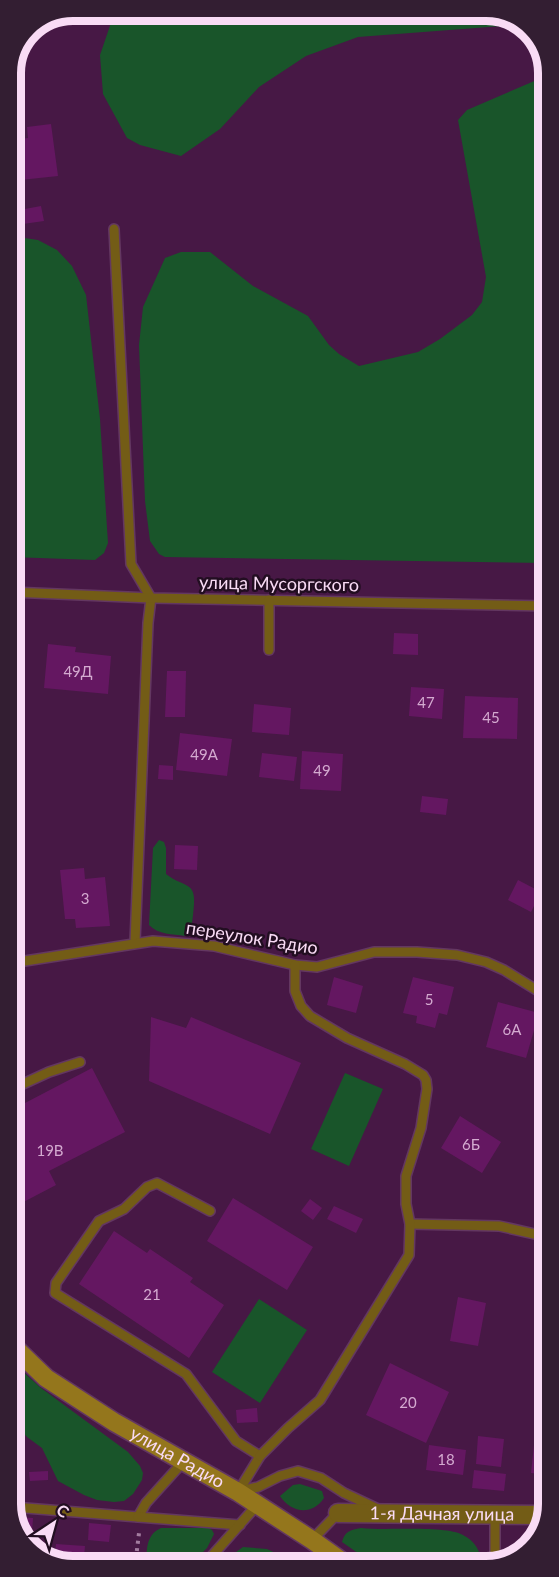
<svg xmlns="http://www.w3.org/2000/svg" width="559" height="1577" viewBox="0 0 559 1577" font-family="Lato,sans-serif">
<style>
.green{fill:#19552a}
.building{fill:#641761}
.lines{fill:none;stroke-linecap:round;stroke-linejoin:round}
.lane-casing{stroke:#633761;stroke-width:12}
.street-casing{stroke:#633761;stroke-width:21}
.secondary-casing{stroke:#633761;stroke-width:21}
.path{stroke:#a37da0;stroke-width:4;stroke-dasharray:3 4.5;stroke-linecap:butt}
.lane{stroke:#735c16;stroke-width:9}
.street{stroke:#735c16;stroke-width:18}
.secondary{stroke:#94761c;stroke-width:18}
.labels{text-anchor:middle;stroke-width:5;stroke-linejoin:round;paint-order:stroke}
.number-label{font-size:15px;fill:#d4aad0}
.street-label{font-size:18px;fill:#f9dbf5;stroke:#220e21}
.rim{fill:none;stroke:#f9dbf5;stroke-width:8}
</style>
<rect width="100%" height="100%" fill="#471845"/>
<g class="green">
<path d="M115,11H491L521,23L502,26L358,37L306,56L259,87L220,129L181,156L140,145L127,138L103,94L100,55Z"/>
<path d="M539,79L546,89L545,276L547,294V563L165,557L159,554L150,541L145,501L139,345L143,307L165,258L181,252H210L253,286L308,316L329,345L339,354L359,366L418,352L440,339L472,315L482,302L486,277L458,120L467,110Z"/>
<path d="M11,236L38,240L57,250L72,266L86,295L100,419L108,543L104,553L95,560L11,557Z"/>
<path d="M159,840L164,842L166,848V874C187,890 198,879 193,915C192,923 192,930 185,936C172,934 159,935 149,925L153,848Z"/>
<path d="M345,1073L383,1089L349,1166L311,1149Z"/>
<path d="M259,1299L307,1330L260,1403L212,1372Z"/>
<path d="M12,1362L41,1388L128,1452L140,1466L143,1473L142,1480L133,1494L124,1501L114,1502L97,1500L84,1495L58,1481L42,1448L27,1437L13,1421Z"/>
<path d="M300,1484L322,1491L324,1498C312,1516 291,1513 280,1496L293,1485Z"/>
<path d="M161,1528H209L212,1530L214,1534L207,1548L189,1566H146C147,1551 145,1535 161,1528Z"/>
<path d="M361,1528C385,1531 444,1525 463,1535C475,1541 481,1551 481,1564L375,1565L342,1542C345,1531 350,1530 361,1528Z"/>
<path d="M243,1547L267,1549L301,1565L221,1566L229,1557Z"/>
</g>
<g class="building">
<path d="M51,124L58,176L11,181V140L28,138L27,127Z"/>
<path d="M41,206L44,221L16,225L14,211Z"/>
<path d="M394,633L418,634V655L393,654Z"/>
<path d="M48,644L76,647L75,652L111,656L108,694L44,688Z"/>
<path d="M167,671H186L185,717H165Z"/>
<path d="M411,687L444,689L442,719L409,716Z"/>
<path d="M465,696L518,698L517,739L463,738Z"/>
<path d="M254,704L291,708L289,735L252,732Z"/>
<path d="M180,733L232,739L227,776L176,770Z"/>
<path d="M302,751L343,754L341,791L300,789Z"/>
<path d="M262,753L297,757L294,781L259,777Z"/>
<path d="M159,765L173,766V780L158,779Z"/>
<path d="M422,796L448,799L446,815L420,812Z"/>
<path d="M175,845L198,846L197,870L174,869Z"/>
<path d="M84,868L85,879L105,877L110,926L76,928L75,919H65L60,870Z"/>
<path d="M518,880L541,892L531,912L508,900Z"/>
<path d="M548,950V969L539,965Z"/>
<path d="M334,977L363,986L356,1013L327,1005Z"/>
<path d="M413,977L454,987L447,1015L439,1013L435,1028L416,1023L417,1016L403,1013Z"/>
<path d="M498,1002L539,1013L526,1058L486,1047Z"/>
<path d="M151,1017L186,1028L191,1017L301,1063L270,1134L149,1081Z"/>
<path d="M92,1068L125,1132L49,1171L56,1185L12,1208V1099L21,1094L25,1103Z"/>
<path d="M460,1116L501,1142L482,1173L441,1148Z"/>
<path d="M233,1198L313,1247L287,1290L207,1241Z"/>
<path d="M310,1199L322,1208L313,1220L301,1211Z"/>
<path d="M334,1206L363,1219L356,1233L327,1219Z"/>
<path d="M114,1231L147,1253L150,1249L193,1278L190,1282L224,1305L189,1358L79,1284Z"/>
<path d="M458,1297L486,1303L478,1346L450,1341Z"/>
<path d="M390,1363L449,1392L426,1443L366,1415Z"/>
<path d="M257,1408L258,1422L237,1423L236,1410Z"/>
<path d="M536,1426L548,1427V1475L531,1473Z"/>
<path d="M478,1436L504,1439L501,1467L476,1464Z"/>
<path d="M429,1445L466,1450L463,1475L426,1470Z"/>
<path d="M13,1468L24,1469L23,1486H13Z"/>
<path d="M474,1470L506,1474L504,1491L472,1488Z"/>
<path d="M48,1471V1480L30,1481L29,1472Z"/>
<path d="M13,1517L33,1518L32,1532L20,1531L13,1521Z"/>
<path d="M89,1523L111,1525L109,1542L88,1540Z"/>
<path d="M56,1544L85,1546L83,1566H68L54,1561Z"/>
</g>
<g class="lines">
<defs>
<g id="lane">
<path d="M114,229L131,564L151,598L148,623L135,942"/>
<path d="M11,592L151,598L547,606"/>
<path d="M269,650V600"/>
<path d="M12,963L153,941L214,946L295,965L317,967L374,952H417L457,955L486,962L504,970L548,997"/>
<path d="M12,1089L49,1072L80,1062"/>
<path d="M210,1211L157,1183L147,1187L124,1209L99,1221L56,1283L55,1293L186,1374L236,1441L260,1456L238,1492"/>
<path d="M410,1224L499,1226L548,1237"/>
<path d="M260,1456L288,1428L320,1400L409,1255L410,1224L406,1204V1176L421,1128L427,1089L426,1080L423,1075L405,1064L347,1038L310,1016L301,1006L295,991V965"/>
<path d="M240,1491L258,1487L280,1476L298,1471L321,1478L344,1493L378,1509"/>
<path d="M13,1507L138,1517L146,1503L183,1462"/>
<path d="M138,1517L240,1525"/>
<path d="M312,1540L338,1513"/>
<path d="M495,1564V1515"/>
<path d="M203,1566L257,1505"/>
</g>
<g id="street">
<path id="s1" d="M338,1513L545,1515"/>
</g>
<g id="secondary">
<path id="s2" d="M12,1345L46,1378L114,1422L238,1492L312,1540L347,1565"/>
</g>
</defs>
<use href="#lane" class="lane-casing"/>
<use href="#street" class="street-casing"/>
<use href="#secondary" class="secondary-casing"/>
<path class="path" d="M135,1566L139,1533"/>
<use href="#lane" class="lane"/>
<use href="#street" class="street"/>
<use href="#secondary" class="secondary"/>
</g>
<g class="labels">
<g class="number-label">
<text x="78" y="677">49Д</text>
<text x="426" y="708">47</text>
<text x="491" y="723">45</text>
<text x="204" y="760">49А</text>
<text x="322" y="776">49</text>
<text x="85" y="904">3</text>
<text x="429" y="1005">5</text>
<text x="512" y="1035">6А</text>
<text x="471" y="1150">6Б</text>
<text x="50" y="1156">19В</text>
<text x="152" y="1300">21</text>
<text x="408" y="1408">20</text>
<text x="446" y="1465">18</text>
</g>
<g class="street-label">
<text transform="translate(279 584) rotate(1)" y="6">улица Мусоргского</text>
<text transform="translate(252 938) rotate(9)" y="6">переулок Радио</text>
<text dy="6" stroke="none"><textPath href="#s2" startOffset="201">улица Радио</textPath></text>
<text dy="6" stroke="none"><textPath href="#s1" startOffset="104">1-я Дачная улица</textPath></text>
</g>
</g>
<path d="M0 0H559V1577H0ZM73 21H486A52 52 0 0 1 538 73V1504A52 52 0 0 1 486 1556H73A52 52 0 0 1 21 1504V73A52 52 0 0 1 73 21Z" fill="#331e32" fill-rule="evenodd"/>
<path class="rim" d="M73 21H486A52 52 0 0 1 538 73V1504A52 52 0 0 1 486 1556H73A52 52 0 0 1 21 1504V73A52 52 0 0 1 73 21Z"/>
<g transform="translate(54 1523) rotate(36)" stroke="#220e21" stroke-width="4.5" paint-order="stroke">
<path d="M0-4.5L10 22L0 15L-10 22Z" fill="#f9dbf5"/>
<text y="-9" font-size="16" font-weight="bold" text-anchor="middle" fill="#f9dbf5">С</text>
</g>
</svg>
